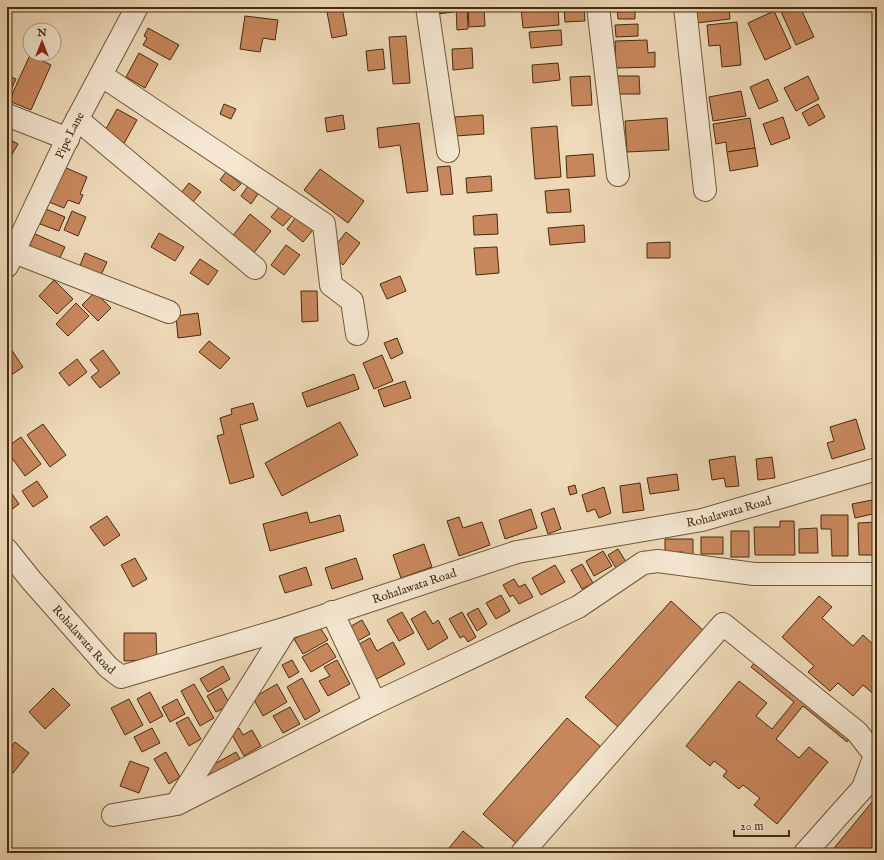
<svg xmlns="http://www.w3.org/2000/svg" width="884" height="860" viewBox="0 0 884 860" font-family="'IM FELL English',serif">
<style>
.building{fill:#c9875d;stroke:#452c0d}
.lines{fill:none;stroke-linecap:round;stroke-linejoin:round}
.minor-casing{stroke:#705838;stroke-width:24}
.minor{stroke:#f5e7d2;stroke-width:22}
.labels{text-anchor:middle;stroke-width:3.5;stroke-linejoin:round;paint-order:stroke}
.street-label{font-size:12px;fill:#452c0d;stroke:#f5e7d2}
</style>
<rect width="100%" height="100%" fill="#efdab9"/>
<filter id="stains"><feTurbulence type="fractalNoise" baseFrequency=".005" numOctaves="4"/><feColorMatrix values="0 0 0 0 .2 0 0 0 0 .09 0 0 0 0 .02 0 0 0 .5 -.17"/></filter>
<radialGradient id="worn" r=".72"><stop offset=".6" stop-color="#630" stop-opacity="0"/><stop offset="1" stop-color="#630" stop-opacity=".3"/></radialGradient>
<g class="building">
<path d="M326,7H342L347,35L332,38Z"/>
<path d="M437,7H453L454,12L437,14Z"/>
<path d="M456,7H467L468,29L457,30Z"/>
<path d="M468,7H484L485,26L469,27Z"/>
<path d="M521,7H558L559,25L523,28Z"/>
<path d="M564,7H584L585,21L565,22Z"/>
<path d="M617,7H635V19H618Z"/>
<path d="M695,7H729L730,19L697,23Z"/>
<path d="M779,7H800L814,37L796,45Z"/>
<path d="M774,11L791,48L765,60L748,23Z"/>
<path d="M245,16L278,20L275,40L263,38L260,52L240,49Z"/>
<path d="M737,22L741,65L722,67L720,45L709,46L707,25Z"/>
<path d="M638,24V36L616,37L615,25Z"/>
<path d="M148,28L179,45L170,60L143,45L147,38L144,36Z"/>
<path d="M561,30L562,45L531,48L529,32Z"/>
<path d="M406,36L410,83L393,84L389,37Z"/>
<path d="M647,40L648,53L655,52V67L616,68L615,41Z"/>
<path d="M472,48L473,68L453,70L452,49Z"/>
<path d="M383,49L385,69L368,71L366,51Z"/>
<path d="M139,53L158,64L145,88L126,77Z"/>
<path d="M30,55L51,65L31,110L9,101Z"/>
<path d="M558,63L560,80L533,83L532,65Z"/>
<path d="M7,75L16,79L7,99Z"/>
<path d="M590,76L592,105L572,106L570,77Z"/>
<path d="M615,76H639L640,94H615Z"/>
<path d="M808,76L819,99L796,111L784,88Z"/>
<path d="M768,79L778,101L759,109L750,87Z"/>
<path d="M741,91L746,116L713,121L709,97Z"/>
<path d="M224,104L236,109L231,119L220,114Z"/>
<path d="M818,104L825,117L809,126L802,113Z"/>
<path d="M117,109L137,120L122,147L102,136Z"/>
<path d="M343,115L345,129L327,132L325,118Z"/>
<path d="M483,115L484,134L456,136L455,117Z"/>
<path d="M783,117L790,138L771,145L763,124Z"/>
<path d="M667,118L669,150L627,152L625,121Z"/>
<path d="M750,118L755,148L727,152L726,142L716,144L713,124Z"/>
<path d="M419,123L428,191L407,193L400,145L379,148L377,128Z"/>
<path d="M557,126L561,177L535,179L531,128Z"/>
<path d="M7,138L18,144L7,163Z"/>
<path d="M755,148L758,166L730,171L727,152Z"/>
<path d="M593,154L595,176L567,178L566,156Z"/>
<path d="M450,166L453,194L441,195L437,167Z"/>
<path d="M64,167L87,177L80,194L83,195L79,204L68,200L64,208L49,202Z"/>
<path d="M320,169L364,201L348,223L304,190Z"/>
<path d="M226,172L241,184L234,191L220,180Z"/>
<path d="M491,176L492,191L467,193L466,178Z"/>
<path d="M189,183L201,192L189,207L177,198Z"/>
<path d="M248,186L258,194L251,204L241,196Z"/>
<path d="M569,189L571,212L547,213L545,191Z"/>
<path d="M280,206L292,216L283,226L271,217Z"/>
<path d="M46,209L65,217L59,231L40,224Z"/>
<path d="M72,211L86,217L78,236L64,230Z"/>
<path d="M250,214L271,231L249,259L231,238Z"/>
<path d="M497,214L498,234L474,235L473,216Z"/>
<path d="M296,217L313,230L303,242L287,229Z"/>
<path d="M584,225L585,242L550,245L548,228Z"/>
<path d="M346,232L360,243L343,265L329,254Z"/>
<path d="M159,233L184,247L175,261L151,247Z"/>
<path d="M35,234L65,247L58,262L28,249Z"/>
<path d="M670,242V258H647V243Z"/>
<path d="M286,245L300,255L284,275L271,265Z"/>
<path d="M497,247L499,273L476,275L474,248Z"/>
<path d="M85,253L107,262L100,277L79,268Z"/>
<path d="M200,259L218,271L208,285L190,273Z"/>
<path d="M400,276L406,291L387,299L380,284Z"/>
<path d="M54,280L73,299L57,314L39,296Z"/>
<path d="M301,291H317L318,321L302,322Z"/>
<path d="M95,292L111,308L98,321L82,305Z"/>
<path d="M76,303L89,316L68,336L56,324Z"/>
<path d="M198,313L201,335L178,338L176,316Z"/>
<path d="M397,338L403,353L391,359L384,343Z"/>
<path d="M209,341L230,358L220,369L199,352Z"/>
<path d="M7,343L23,367L7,378Z"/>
<path d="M103,350L120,373L100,388L91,377L99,371L90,360Z"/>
<path d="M382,355L393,381L374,389L363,363Z"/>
<path d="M77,359L87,372L69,386L59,373Z"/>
<path d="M354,374L359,389L307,407L302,393Z"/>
<path d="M405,381L411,398L384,407L378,390Z"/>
<path d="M253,403L258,420L240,425L254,477L230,484L217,436L224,434L220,418L232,414L231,409Z"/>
<path d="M856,419L865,449L832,459L827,443L834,441L830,427Z"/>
<path d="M340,422L358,455L282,496L265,463Z"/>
<path d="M43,424L66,455L50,467L27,435Z"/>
<path d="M21,437L41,464L25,476L7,451V447Z"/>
<path d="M735,456L739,486L726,487L724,478L712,480L709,460Z"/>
<path d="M772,457L775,478L758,480L756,459Z"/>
<path d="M677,474L679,490L650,494L647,478Z"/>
<path d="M37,481L48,497L33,507L22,491Z"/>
<path d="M640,483L644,510L623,513L620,486Z"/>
<path d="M575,485L577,493L570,495L568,487Z"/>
<path d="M7,487L19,504L7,513Z"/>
<path d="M604,487L611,513L599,518L595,509L587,512L582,495Z"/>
<path d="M877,499V513L855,518L852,504Z"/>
<path d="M554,508L561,529L548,534L541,513Z"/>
<path d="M531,509L537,528L505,539L499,520Z"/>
<path d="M307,512L310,523L340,515L344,531L270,551L263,524Z"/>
<path d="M821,515H848V556H832L831,529H821Z"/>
<path d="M107,516L120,535L104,546L90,527Z"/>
<path d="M459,517L463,528L482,522L490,545L459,556L447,521Z"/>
<path d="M780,521H794L795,555H755L754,527H780Z"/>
<path d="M877,522V555H859L858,523Z"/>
<path d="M817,528L818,553H799V529Z"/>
<rect x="731" y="531" width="18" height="26"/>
<rect x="701" y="537" width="22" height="17"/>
<path d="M665,539H693V557H683V552L665,553Z"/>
<path d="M424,544L432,567L401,578L393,555Z"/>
<path d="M618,549L626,562L616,568L608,555Z"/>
<path d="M603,551L612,566L594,576L586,561Z"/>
<path d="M135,558L147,579L133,587L121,565Z"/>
<path d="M356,558L363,579L332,589L325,568Z"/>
<path d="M582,564L593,583L582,589L571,570Z"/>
<path d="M555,565L565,582L541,595L532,578Z"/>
<path d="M306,567L312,585L285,593L279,576Z"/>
<path d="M514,579L519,587L525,584L533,597L519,604L513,595L510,597L503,585Z"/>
<path d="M501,595L510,611L496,619L486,603Z"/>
<path d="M819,596L832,607L822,618L853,646L863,635L877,648V654L874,657L877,660V697L863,685L853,696L838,683L830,691L808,672L814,666L782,637Z"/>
<path d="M671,601L704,631L618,727L585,697Z"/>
<path d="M478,608L487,624L477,631L467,614Z"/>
<path d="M425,611L433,624L438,620L448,638L428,650L411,619Z"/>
<path d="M402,612L414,633L399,641L387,620Z"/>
<path d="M462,612L476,637L468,642L464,636L460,638L449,619Z"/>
<path d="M362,620L370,634L354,643L346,629Z"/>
<path d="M319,626L328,640L303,654L294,639Z"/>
<path d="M124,633H156L157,660L124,661Z"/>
<path d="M370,638L377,651L393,642L405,664L373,681L354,647Z"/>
<path d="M327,643L336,657L311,672L302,657Z"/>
<path d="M758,659L852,735L847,742L803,706L776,739L799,758L809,747L828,762L777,824L754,805L760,798L743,785L739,789L723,776L727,771L714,761L710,766L686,746L739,681L767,703L756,716L772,729L794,702L751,667Z"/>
<path d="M292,660L299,672L289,678L282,665Z"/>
<path d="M337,660L350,684L328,696L319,681L330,676L324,667Z"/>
<path d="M223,666L230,679L208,692L200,679Z"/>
<path d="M302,678L320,711L305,720L287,687Z"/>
<path d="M194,684L214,718L200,726L181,691Z"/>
<path d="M277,684L287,702L263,716L253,698Z"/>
<path d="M53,688L70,705L45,729L29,712Z"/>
<path d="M221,688L230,705L216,712L207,696Z"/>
<path d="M150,692L163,716L150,723L137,699Z"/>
<path d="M129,699L143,725L125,735L111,708Z"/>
<path d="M177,699L185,714L170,722L162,707Z"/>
<path d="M290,707L300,724L283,733L273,716Z"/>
<path d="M188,717L201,739L189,746L176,723Z"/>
<path d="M567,718L601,747L516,843L483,814Z"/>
<path d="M152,728L160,743L142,752L134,737Z"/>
<path d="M239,728L243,735L252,730L261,746L244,756L231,733Z"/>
<path d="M15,742L29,753L13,773L7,768V752Z"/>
<path d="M166,752L180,777L169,784L154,759Z"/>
<path d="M236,752L243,764L207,784L200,772Z"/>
<path d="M130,761L149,768L139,793L120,786Z"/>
<path d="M877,796V853H830Z"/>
<path d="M463,831L490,853H445Z"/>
</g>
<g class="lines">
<defs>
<g id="minor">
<path d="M427,7L448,151"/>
<path d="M598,7L618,175"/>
<path d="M685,7L705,190"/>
<path d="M101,75L324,224L331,285L352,301L357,334"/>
<path d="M7,115L68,139"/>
<path d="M77,119L255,268"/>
<path d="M14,252L169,312"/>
<path id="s1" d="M7,266L71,131L137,7"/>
<path id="s2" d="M7,550L31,580L108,667L121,677L287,628L517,552L702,520L877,469"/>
<path d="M332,612L375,703L578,607L643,563L658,561L754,574H877"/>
<path d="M177,803L287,628"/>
<path d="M113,815L177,804L375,703"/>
<path d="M522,853L723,624L857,732L875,755L863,788L805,853"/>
</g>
</defs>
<use href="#minor" class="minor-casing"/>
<use href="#minor" class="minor"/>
</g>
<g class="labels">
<g class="street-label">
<text dy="4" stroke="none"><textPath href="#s1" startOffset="145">Pipe Lane</textPath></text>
<text dy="4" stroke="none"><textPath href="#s2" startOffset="802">Rohalawata Road</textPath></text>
<text dy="4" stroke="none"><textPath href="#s2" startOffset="478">Rohalawata Road</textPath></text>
<text dy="4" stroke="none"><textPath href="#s2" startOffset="118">Rohalawata Road</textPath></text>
</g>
</g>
<rect width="884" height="860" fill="none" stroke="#efdab9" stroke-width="24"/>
<rect x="8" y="8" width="868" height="844" fill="none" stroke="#452c0d" stroke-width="2"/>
<rect x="12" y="12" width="860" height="836" fill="none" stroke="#452c0d"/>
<g transform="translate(42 42)"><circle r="19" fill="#f5e7d2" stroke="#af9c83"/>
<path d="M0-3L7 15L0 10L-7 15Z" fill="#8f2418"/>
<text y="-6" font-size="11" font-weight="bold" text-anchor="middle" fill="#452c0d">N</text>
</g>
<path d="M734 830v6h55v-6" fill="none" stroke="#452c0d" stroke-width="2"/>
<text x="740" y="830" font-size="12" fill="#452c0d" stroke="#f5e7d2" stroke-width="3" paint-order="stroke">20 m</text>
<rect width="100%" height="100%" filter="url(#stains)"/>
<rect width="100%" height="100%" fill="url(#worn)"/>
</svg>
